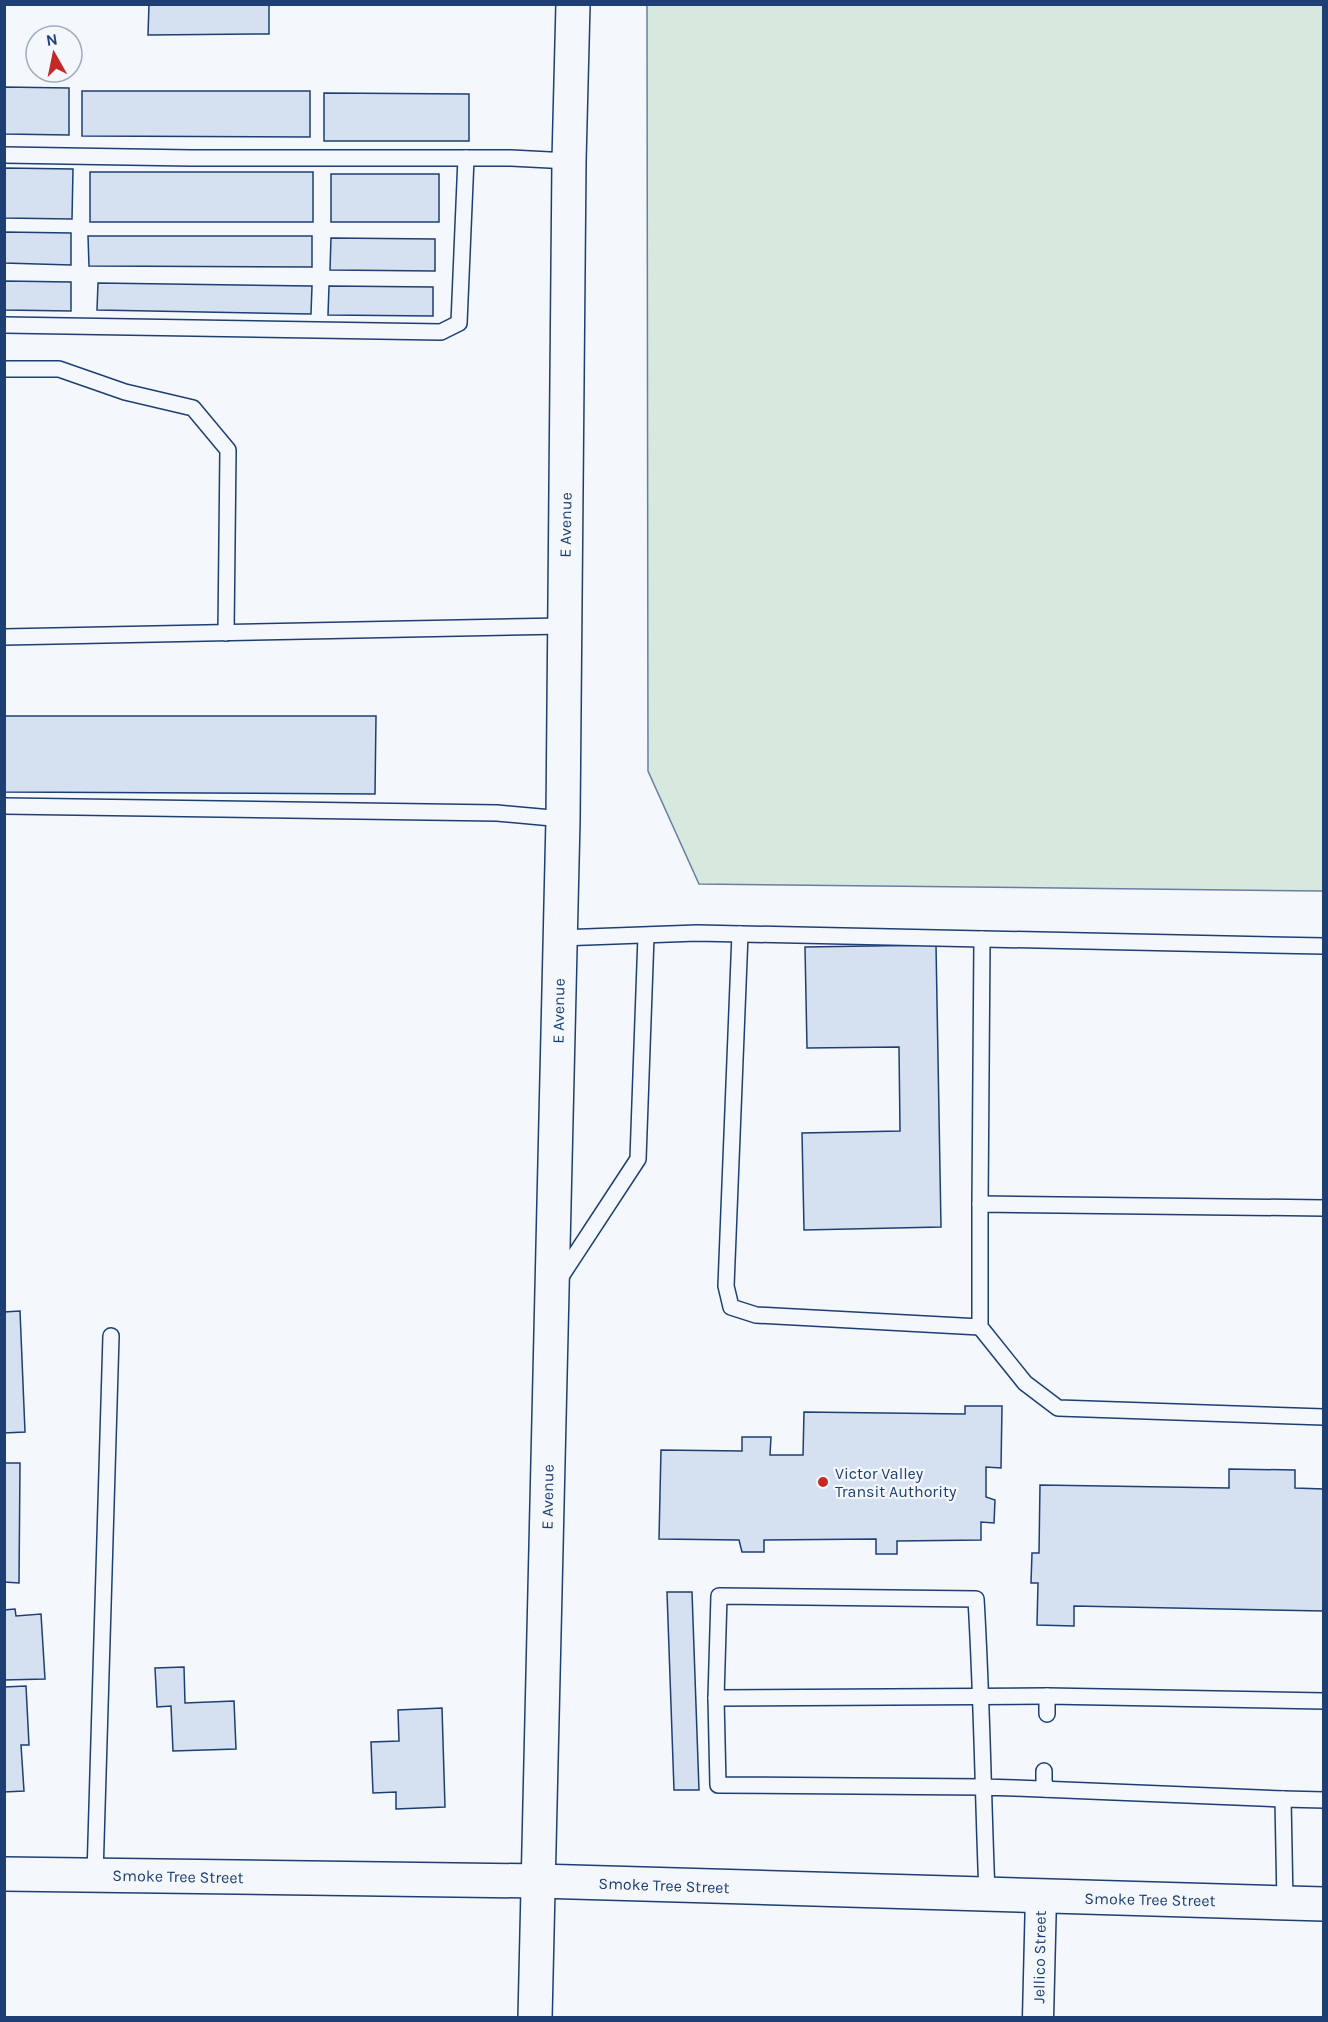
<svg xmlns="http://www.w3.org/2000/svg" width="1328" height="2022" viewBox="0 0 1328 2022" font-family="Karla,sans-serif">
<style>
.green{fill:#d7e8df;stroke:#687fa3;stroke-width:1.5}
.building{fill:#d5e0f0;stroke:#1d3f73;stroke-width:1.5}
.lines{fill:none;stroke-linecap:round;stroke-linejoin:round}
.service-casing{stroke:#1d3f73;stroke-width:18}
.minor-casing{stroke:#1d3f73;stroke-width:33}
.tertiary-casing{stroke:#1d3f73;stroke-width:36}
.service{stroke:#f4f7fb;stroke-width:15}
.minor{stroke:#f4f7fb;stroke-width:30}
.tertiary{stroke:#f4f7fb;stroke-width:33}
.poi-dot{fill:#c62828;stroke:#f4f7fb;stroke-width:2}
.labels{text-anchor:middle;stroke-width:4.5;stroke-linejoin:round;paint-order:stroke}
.street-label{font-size:16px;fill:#1d3f73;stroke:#f4f7fb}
.poi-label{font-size:16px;fill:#1d3f73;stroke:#f4f7fb;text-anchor:start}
</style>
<rect width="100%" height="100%" fill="#f4f7fb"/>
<path class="green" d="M647,5H1323V891L699,884L648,771Z"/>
<g class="building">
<path d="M149,4H269V34L148,35Z"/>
<path d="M4,87L69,88V135L4,134Z"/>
<path d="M82,91H310V137L82,136Z"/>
<path d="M324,93L469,94V141H324Z"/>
<path d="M4,168L73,169L72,219L4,218Z"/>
<rect x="90" y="172" width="223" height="50"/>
<rect x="331" y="174" width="108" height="48"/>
<path d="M4,232L71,233V265L4,263Z"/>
<path d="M88,236H312V267L89,266Z"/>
<path d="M331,238L435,239V271L330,270Z"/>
<path d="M4,281L71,282V311L4,310Z"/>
<path d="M98,283L312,286L311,314L97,310Z"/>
<path d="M329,286L433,287V316L328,315Z"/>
<path d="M4,716H376L375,794L4,792Z"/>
<path d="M936,945L941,1227L804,1230L802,1133L900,1131L899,1047L807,1048L805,947Z"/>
<path d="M20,1311L25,1432L4,1433V1312Z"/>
<path d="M965,1406H1002L1001,1468L986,1467V1497L995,1500L994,1523L981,1522V1540L897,1541V1554H876V1539L764,1540V1552H742L739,1540L659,1539L661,1450L742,1451V1437H771L770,1455H803L804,1412L965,1414Z"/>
<path d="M4,1463H20L19,1583L4,1582Z"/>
<path d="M1229,1469L1295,1470V1488L1324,1489V1611L1074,1606V1626L1037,1625L1038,1583H1031L1032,1553H1039L1040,1485L1229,1488Z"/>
<path d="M667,1592H692L699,1790H674Z"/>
<path d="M15,1609L16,1616L41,1614L45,1679L4,1680V1610Z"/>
<path d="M184,1667L185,1703L234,1701L236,1749L173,1751L171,1706L157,1707L155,1668Z"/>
<path d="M26,1686L29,1745H21L24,1791L4,1792V1687Z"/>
<path d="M442,1708L445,1807L396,1809V1792L373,1793L371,1742L399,1741L398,1710Z"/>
</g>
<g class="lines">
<defs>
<g id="service">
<path d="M4,155L191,158H511L569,161"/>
<path d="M4,325L441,332L459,323L466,158"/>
<path d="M4,369H59L125,392L193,408L228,450L226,633"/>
<path d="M4,637L564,626"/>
<path d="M4,806L497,813L563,819"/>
<path d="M740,934L726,1286L731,1307L756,1315L980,1327"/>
<path d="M559,938L697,933L1324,946"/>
<path d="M980,1204L982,939"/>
<path d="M1324,1208L980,1204V1327L1025,1383L1058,1408L1324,1417"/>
<path d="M558,1281L638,1159L646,936"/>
<path d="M716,1698L1047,1696"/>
<path d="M1047,1714V1696L1324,1701"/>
<path d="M1044,1771V1782L1047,1789"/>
<path d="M95,1875L111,1336"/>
<path d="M987,1894C983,1796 982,1698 976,1599L719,1596L716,1698L718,1785L983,1787L1015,1788L1283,1799"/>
<path d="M1285,1903L1283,1799L1324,1800"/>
</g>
<path id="minor" d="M1038,2018L1041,1896"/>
<g id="tertiary">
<path d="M4,1874L538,1881L1324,1904"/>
<path d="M535,2018L563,819L569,161L573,4"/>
</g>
</defs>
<use href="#service" class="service-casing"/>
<use href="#minor" class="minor-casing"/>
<use href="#tertiary" class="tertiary-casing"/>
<use href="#service" class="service"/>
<use href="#minor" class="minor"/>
<use href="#tertiary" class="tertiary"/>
</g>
<circle class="poi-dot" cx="823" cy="1482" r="6"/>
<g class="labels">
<g class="street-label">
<text transform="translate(565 525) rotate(-89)" y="6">E Avenue</text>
<text transform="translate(558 1011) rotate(-89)" y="6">E Avenue</text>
<text transform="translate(547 1497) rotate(-89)" y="6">E Avenue</text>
<text transform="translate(178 1876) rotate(1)" y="6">Smoke Tree Street</text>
<text transform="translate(664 1885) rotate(2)" y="6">Smoke Tree Street</text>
<text transform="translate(1150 1899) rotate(1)" y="6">Smoke Tree Street</text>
<text transform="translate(1039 1957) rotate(-89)" y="6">Jellico Street</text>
</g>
<g class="poi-label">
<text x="835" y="1479">Victor Valley<tspan x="835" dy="18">Transit Authority</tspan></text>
</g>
</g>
<rect width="1328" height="2022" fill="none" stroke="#1d3f73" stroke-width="12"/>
<g transform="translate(54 54) rotate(351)"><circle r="28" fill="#f4f7fb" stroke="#9eadc5" stroke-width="1.5"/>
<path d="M0-4.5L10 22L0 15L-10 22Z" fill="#c62828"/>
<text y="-9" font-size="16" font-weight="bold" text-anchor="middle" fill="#1d3f73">N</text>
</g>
</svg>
